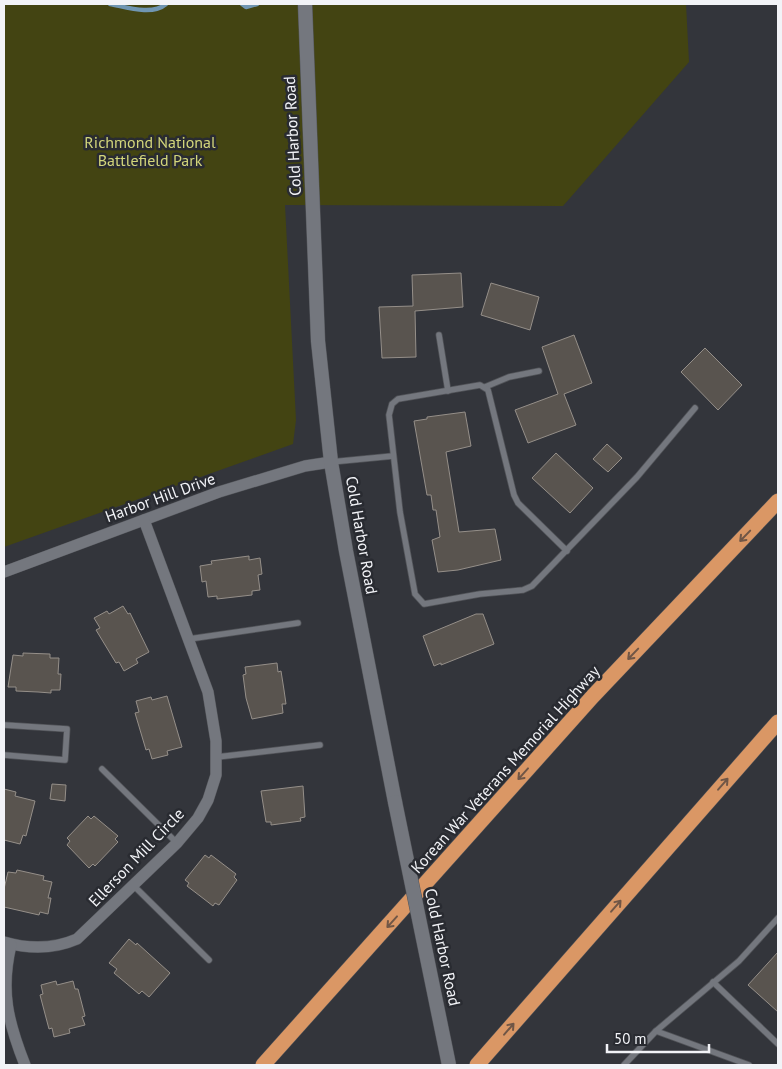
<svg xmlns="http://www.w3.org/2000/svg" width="782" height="1069" viewBox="0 0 782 1069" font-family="'PT Sans',sans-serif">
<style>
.green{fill:#434412}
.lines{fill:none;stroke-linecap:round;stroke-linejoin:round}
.stream{stroke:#7096b2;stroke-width:4.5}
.building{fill:#59544f;stroke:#958f89}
.service-casing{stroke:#525459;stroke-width:7}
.minor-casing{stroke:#525459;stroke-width:12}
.secondary-casing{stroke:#525459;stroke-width:15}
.motorway-casing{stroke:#525459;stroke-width:16}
.service{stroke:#74777e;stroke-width:5.5}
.minor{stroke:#74777e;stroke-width:11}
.secondary{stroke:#74777e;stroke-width:14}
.motorway{stroke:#da9765;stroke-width:15}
.secondary-bridge-casing{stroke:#525459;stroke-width:15;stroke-linecap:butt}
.secondary-bridge{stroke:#74777e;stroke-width:14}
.oneway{stroke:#705646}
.labels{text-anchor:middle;stroke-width:5;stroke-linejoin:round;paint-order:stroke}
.street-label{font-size:16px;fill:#f2f3f7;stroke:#292b31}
.park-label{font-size:16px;fill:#d3d67b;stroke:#292b31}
</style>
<rect width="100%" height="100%" fill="#33353b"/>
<path class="green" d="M4,4H686L689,62L563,206L285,205L296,420L293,444L4,547Z"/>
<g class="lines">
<g class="stream">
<path d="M110,4C126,7 152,16 166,4"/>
<path d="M242,4L246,7L257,4"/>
</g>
</g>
<g class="building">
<path d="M461,273L463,307L415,311L416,357L382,358L379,307L413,306L412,275Z"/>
<path d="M491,283L539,297L530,330L481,315Z"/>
<path d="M574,335L592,383L564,394L576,425L528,443L515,410L558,394L542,347Z"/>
<path d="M705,348L742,385L718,410L681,372Z"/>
<path d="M465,412L471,446L446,452L459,532L495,529L501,560L458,570L438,572L432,540L440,537L436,510H433L431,495H427L414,421L427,419V417Z"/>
<path d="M607,444L622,458L608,472L593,459Z"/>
<path d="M556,453L593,488L570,513L532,478Z"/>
<path d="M249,556V560L260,558L262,574L258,575L260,590L252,591V595L217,599V596L208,597L206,581L202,582L200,566L212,564L211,561Z"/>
<path d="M123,606L128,614L130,613L149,652L136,659L138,663L124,671L119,662L116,663L96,630L100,628L94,618L107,611L109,614Z"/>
<path d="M476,614H483L494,644L441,665V663L434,666L423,636Z"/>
<path d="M23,653L50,654V658H59L58,674H61L60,690H51V693L38,692L16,691V687H8L13,655L23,656Z"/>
<path d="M277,663L278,672L281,671L284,690L286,704H282L283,713L252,719L246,698L243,675L246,674L245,667Z"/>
<path d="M167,696L182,747L167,751L168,755L152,759L149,749L146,750L135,713L139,712L136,701L151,697L152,700Z"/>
<path d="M52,784L66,785L65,801L50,799Z"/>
<path d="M303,786L305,817L300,818L301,821L271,825V822H266L261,791Z"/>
<path d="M4,789L16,792L15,796L35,801L26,836L23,835L20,844L4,840Z"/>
<path d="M88,816L91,819L94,816L118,836L115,839L118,842L95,866L93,864L89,868L67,845L70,841L67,838Z"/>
<path d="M205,855L209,858L211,855L236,874L234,877L237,880L219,905L215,903L213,906L204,899L187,886L189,883L185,880Z"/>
<path d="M17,870L44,876L43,880L52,882L48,898H51L48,914L40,912L39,915L4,907V889L8,872L16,873Z"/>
<path d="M129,939L136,945L137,943L170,973L149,997L142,991L139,994L114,973L117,969L109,963Z"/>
<path d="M778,952V1012L748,985Z"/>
<path d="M56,981L57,985L73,981L75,989H78L85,1016L82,1017L85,1025L69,1029L70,1033L54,1037L52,1028L49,1029L40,995L43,994L41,985Z"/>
</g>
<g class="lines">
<defs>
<g id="service">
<path d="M439,335L448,391"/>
<path d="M485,387L509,377L539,371"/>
<path d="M331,462L393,456"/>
<path d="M567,551L518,503L514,495L488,390L480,385L398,399L392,404L389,415L400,512L415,594L424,604L480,594L523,590L532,586L637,477L695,408"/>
<path d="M189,639L298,623"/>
<path d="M4,725L67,729L65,760L4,755"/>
<path d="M217,757L320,745"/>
<path d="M102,769L177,843"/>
<path d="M133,885L209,960"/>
<path d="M713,982L778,1044"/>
<path d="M656,1031L739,961L778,918"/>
<path d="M624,1065L656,1031L749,1065"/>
</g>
<g id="minor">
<path d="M4,572L219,492L305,466L331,462"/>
<path d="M4,942C28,949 54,949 77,939L177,843L198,818L208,800L216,775V741L208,692L144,520"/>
<path d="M11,945C0,991 8,1022 25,1065"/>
</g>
<path id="secondary" d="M305,4L318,341L331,462L346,551L395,802"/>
<g id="motorway">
<path d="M263,1065L593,696L778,501"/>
<path d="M477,1065L778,722"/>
</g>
</defs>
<use href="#service" class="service-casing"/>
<use href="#minor" class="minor-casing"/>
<use href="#secondary" class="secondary-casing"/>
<use href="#motorway" class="motorway-casing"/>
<use href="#service" class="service"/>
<use href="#minor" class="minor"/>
<use href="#secondary" class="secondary"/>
<use href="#motorway" class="motorway"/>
<defs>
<path id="secondary-bridge" d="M395,802L449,1065"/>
</defs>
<use href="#secondary-bridge" class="secondary-bridge-casing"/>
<use href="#secondary-bridge" class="secondary-bridge"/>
</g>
<defs><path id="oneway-shaft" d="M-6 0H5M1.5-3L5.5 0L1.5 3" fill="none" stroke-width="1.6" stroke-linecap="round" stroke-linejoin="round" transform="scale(1.25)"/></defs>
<g class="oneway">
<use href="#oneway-shaft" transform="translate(745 536) rotate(134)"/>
<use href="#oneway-shaft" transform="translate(633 654) rotate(134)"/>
<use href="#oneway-shaft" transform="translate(523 774) rotate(132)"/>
<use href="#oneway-shaft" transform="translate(723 784) rotate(-49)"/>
<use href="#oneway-shaft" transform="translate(616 906) rotate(-49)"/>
<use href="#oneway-shaft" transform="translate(392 922) rotate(132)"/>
<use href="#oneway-shaft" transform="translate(509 1029) rotate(-49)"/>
</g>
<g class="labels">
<g class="street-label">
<text transform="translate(292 136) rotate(-93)" y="6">Cold Harbor Road</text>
<text transform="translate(160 497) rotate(-20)" y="6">Harbor Hill Drive</text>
<text transform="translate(362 535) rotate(80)" y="6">Cold Harbor Road</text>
<text transform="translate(505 769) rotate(-48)" y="6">Korean War Veterans Memorial Highway</text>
<text transform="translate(136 857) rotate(-46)" y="6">Ellerson Mill Circle</text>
<text transform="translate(443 947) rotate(78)" y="6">Cold Harbor Road</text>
</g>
<g class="park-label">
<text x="150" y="148">Richmond National<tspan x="150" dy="18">Battlefield Park</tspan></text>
</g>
</g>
<rect width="782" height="1069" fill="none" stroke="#f2f3f7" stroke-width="10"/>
<path d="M607 1044v8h102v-8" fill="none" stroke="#f2f3f7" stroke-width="2.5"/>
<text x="614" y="1044" font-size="15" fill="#f2f3f7" stroke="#292b31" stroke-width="4" paint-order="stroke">50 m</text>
</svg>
